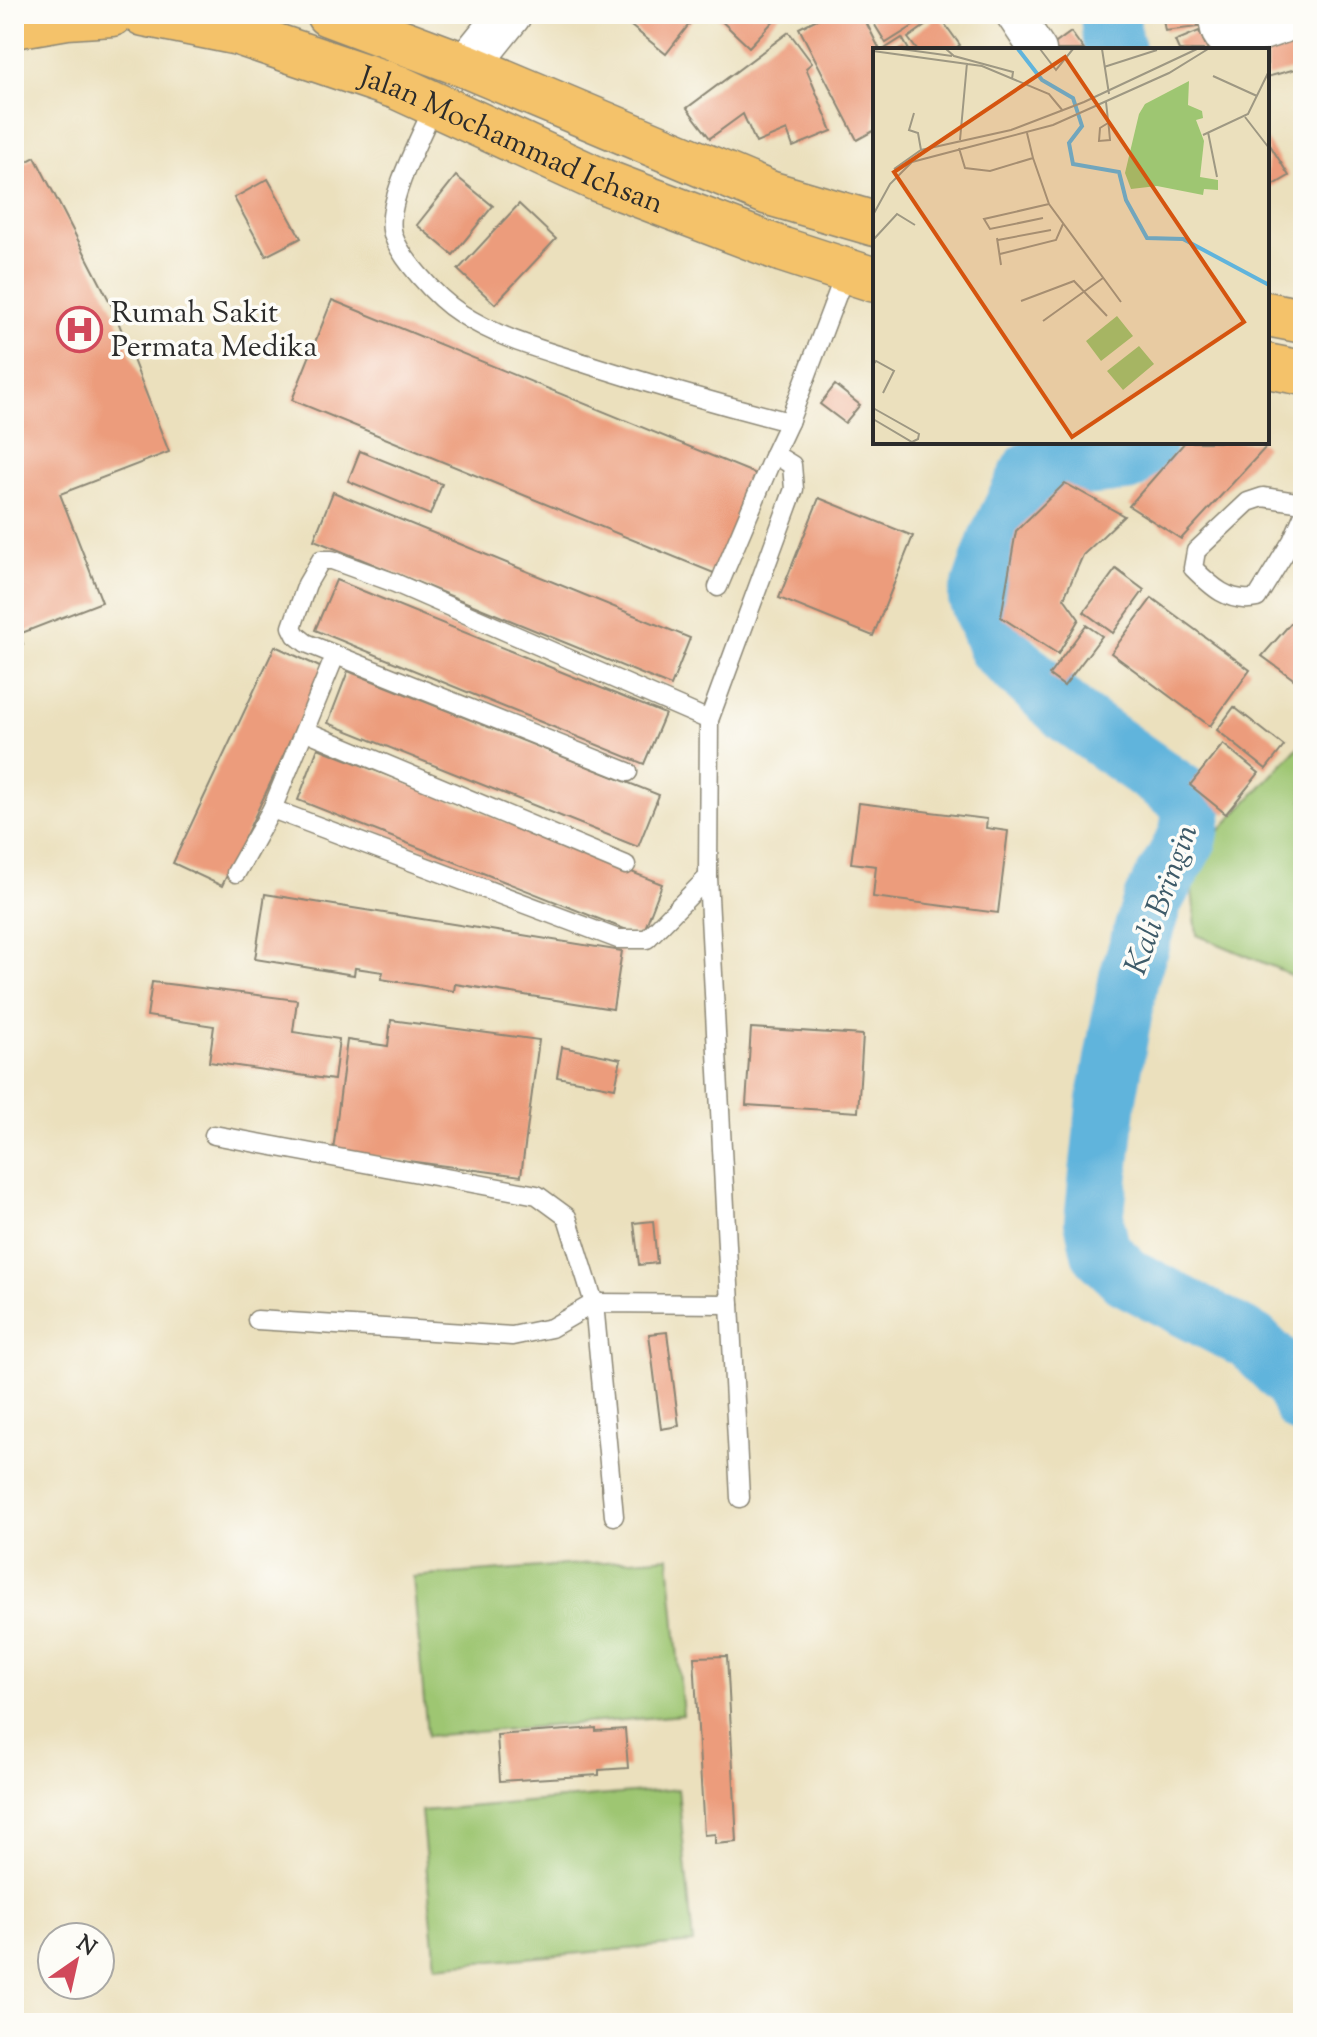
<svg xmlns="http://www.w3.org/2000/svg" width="1317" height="2037" viewBox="0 0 1317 2037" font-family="'Sorts Mill Goudy',serif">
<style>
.green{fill:#9ec672;stroke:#64784e;stroke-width:2}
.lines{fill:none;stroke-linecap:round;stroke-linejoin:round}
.river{stroke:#60b4dc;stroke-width:60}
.building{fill:#ec9c7b}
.service-casing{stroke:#8b8674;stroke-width:21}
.minor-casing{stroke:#8b8674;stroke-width:39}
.tertiary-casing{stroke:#8b8674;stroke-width:47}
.primary-casing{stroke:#8b8674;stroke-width:47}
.service{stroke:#fff;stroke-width:18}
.minor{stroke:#fff;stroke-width:36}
.tertiary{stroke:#fff;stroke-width:44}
.primary{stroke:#f4c26a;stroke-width:44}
.labels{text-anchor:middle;stroke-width:7;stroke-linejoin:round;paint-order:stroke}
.street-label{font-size:30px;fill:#2b2b2b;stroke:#fdfcf7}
.poi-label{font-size:30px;fill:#2b2b2b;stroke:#fdfcf7;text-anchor:start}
.water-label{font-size:32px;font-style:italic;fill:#3e5b69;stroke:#fdfcf7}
.inset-river{fill:none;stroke:#60b4dc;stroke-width:4}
.inset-road{fill:none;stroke:#9e9883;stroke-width:2}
.view{fill:#d5540f;fill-opacity:0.15;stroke:#d5540f;stroke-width:4}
.inset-edge{fill:none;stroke:#2b2b2b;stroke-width:4}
</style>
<rect width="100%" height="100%" fill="#fdfcf7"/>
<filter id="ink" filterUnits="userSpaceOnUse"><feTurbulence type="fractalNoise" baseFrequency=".0125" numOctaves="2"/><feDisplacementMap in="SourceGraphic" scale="16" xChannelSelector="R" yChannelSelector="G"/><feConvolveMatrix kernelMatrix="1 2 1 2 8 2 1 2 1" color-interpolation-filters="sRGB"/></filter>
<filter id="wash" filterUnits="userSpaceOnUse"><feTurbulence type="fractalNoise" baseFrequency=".006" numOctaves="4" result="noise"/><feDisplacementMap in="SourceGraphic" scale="32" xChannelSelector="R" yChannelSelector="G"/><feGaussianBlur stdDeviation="1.8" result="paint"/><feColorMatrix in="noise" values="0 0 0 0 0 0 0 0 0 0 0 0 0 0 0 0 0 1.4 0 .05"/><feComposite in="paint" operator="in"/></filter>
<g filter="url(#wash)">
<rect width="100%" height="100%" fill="#ebe0bd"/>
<g class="green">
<path d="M1303,742V985L1283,971L1197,935L1190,872L1220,830Z"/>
<path d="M669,1557L683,1715L427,1736L413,1577Z"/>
<path d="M678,1789L693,1943L436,1966L421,1811Z"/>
</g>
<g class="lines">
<g class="river">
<path d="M1110,14L1112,41L1116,50"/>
<path d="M1147,442L1127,462L1031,471L998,540L978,598L997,647L1070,715L1194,803L1188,837L1153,900L1129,977L1107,1098L1094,1221L1101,1252L1127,1277L1252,1342L1293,1383L1303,1405"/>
</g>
</g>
<g id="blocks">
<g class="building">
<path d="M616,14H697L666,54Z"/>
<path d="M714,14H780L749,47Z"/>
<path d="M827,14H862L880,50H875V130L857,140L799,28Z"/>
<path d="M868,14H924L926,18L886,43Z"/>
<path d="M1162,14H1196L1198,27L1165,31Z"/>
<path d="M939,16L960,45L953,50H917L908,38Z"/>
<path d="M1199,31L1208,50H1179L1175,41Z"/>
<path d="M789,32L812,63L806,68L832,131L793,147L787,130L756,143L743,114L710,138L687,108Z"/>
<path d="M1071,32L1084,50H1055L1052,46Z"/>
<path d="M1303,37V67L1267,77V50H1260Z"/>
<path d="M902,38L909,50H883Z"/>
<path d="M1267,140L1289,176L1267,189Z"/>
<path d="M35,157L112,306L169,452L60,494L102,602L19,634L23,644L14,648V168Z"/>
<path d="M456,176L493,206L453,255L417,225Z"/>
<path d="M268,179L301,238L266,256L234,198Z"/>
<path d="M519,204L556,239L495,304L458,270Z"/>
<path d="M332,300L756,474L716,574L292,400Z"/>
<path d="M835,385L860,405L845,423L820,404Z"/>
<path d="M1185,442H1261L1266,447L1181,539L1129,506Z"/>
<path d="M360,451L442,484L430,515L348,481Z"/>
<path d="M1065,483L1124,516L1083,555L1064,598L1079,619L1058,654L1001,617L1016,531Z"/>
<path d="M333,492L690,638L671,686L314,540Z"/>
<path d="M819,498L913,536L873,636L779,598Z"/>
<path d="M1116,569L1144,590L1113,633L1084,612Z"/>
<path d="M336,580L665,714L644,764L315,630Z"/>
<path d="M1152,598L1250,670L1210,726L1111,653Z"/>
<path d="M1303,609V686L1262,656Z"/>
<path d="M1086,625L1102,636L1064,686L1049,675Z"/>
<path d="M275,646L324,669L222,886L173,863Z"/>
<path d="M348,671L659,795L638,847L328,723Z"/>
<path d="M1234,707L1284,746L1266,769L1217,730Z"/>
<path d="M1223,744L1259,773L1226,814L1190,785Z"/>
<path d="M318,748L662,884L642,936L298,800Z"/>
<path d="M859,803L987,819L986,828L1008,831L998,913L873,897L876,866L851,863Z"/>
<path d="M265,894L622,951L613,1009L455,984L454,991L381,979L383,972L355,968L354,975L255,959Z"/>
<path d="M152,982L297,1000L293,1032L339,1039L334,1080L209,1062L214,1026L147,1016Z"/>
<path d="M391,1020L539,1040L521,1176L333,1151L347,1040L388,1046Z"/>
<path d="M751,1028L863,1035L858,1112L746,1105Z"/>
<path d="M562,1047L621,1059L615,1088L557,1077Z"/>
<path d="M653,1221L657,1263L639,1265L634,1223Z"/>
<path d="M667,1332L679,1426L661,1429L649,1334Z"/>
<path d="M727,1656L737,1842L715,1844V1834L704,1835L694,1657Z"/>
<path d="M596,1728V1731L625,1729L628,1768L599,1770V1775L500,1781L497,1735Z"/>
</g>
</g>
</g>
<g filter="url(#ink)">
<use href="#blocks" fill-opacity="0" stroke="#8b8674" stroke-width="2"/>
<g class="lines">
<defs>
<g id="service">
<path d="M435,104C422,134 387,199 392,230C396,255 438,299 460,313C499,339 546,351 590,365C656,386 722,405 789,422L846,271"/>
<path d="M1303,503L1263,497L1248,502L1196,551L1193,568C1211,586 1229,604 1257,598L1292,541L1303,516"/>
<path d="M718,587L774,454"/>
<path d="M306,731L626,865"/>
<path d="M628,772L306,643L296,635L292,627L307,584L321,560H332L395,583L709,720"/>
<path d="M272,809L618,939H647L708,877"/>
<path d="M236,873L272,809L335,656"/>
<path d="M214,1135L537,1195L567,1217L594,1303L614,1516"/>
<path d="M257,1320L512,1336L551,1328L594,1303L730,1304"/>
<path d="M740,1498L708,877L709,720L794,489L792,465L774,454L789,422"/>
</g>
<g id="minor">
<path d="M1014,14L1038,50"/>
<path d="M1217,14C1218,29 1218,37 1233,42L1303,18"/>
</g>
<path id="tertiary" d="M467,66L509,14"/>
<g id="primary">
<path id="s1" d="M144,14L238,33L397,87L597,179L783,250L875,280"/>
<path d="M328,14L467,66L769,193L875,224"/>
<path d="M14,26L67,17L112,14"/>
<path d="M1267,314L1303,321"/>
<path d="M1267,366L1303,373"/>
</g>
</defs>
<use href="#service" class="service-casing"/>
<use href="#minor" class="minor-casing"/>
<use href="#tertiary" class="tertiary-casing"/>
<use href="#primary" class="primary-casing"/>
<use href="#service" class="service"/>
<use href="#minor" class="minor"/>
<use href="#tertiary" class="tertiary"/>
<use href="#primary" class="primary"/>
</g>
</g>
<defs>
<symbol id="hospital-ring" viewBox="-11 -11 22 22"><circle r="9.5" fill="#fdfcf7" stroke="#d1495b" stroke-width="1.5"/><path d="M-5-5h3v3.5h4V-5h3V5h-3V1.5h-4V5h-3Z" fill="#d1495b"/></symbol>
</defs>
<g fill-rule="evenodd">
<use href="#hospital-ring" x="54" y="304" width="51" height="51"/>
</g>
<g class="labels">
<g class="street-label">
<text dy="10" stroke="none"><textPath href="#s1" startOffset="390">Jalan Mochammad Ichsan</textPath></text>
</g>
<g class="poi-label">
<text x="111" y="322">Rumah Sakit<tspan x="111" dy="34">Permata Medika</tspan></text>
</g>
<g class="water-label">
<text transform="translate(1160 899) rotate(-70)" y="11">Kali Bringin</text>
</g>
</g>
<g transform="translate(873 48)">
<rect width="396" height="396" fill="#ebe0bd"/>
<path d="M316,33L315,57L329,63L330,70L323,72L331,93L327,129L345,132V142L331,141L330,147L284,138L258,141L252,125L266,66L272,56ZM244,268L260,288L228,313L213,293ZM266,298L281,316L250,342L234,323Z" fill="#9ec672"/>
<path class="inset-river" d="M145,1L169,32L200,50L209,78L196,95L200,116L246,124L253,152L274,190L310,191L396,237"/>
<path class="inset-road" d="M28,1L79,8M73,1L81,8L140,24L139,31M167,1L183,22L200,1M229,1L236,46M0,3L109,18L176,46L190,63M231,19L284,2M340,28L384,48M233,54L236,81L237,92L226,93L227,80L235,75M41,65L36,82L45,85L48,102M372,69L396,100M335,84L344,129M330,87L375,66L396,23M87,92L94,15M86,100L92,120L117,123L160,110L154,85M160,110L176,156L248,254M21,121L48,102L138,82L211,54L324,1M0,167L17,136L39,114L180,77L296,25L335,1M170,170L117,181L111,171L176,156M124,190L128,217M0,192L24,166L42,177M125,192L178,182M127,206L183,192L190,176M148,253L201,233L234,268M170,273L230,230M0,317L3,313L21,323L10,345M0,360L46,386L45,391L39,394L0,371"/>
<path class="view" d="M192,9L371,274L199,389L21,124Z"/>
<rect width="396" height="396" class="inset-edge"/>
</g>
<rect width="1317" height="2037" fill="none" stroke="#fdfcf7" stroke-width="48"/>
<g transform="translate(76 1961) rotate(34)"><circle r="38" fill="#fdfcf7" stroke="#a9a8a5" stroke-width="2"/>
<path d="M0-6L14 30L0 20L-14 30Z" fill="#d1495b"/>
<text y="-12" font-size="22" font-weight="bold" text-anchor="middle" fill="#2b2b2b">N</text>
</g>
</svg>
